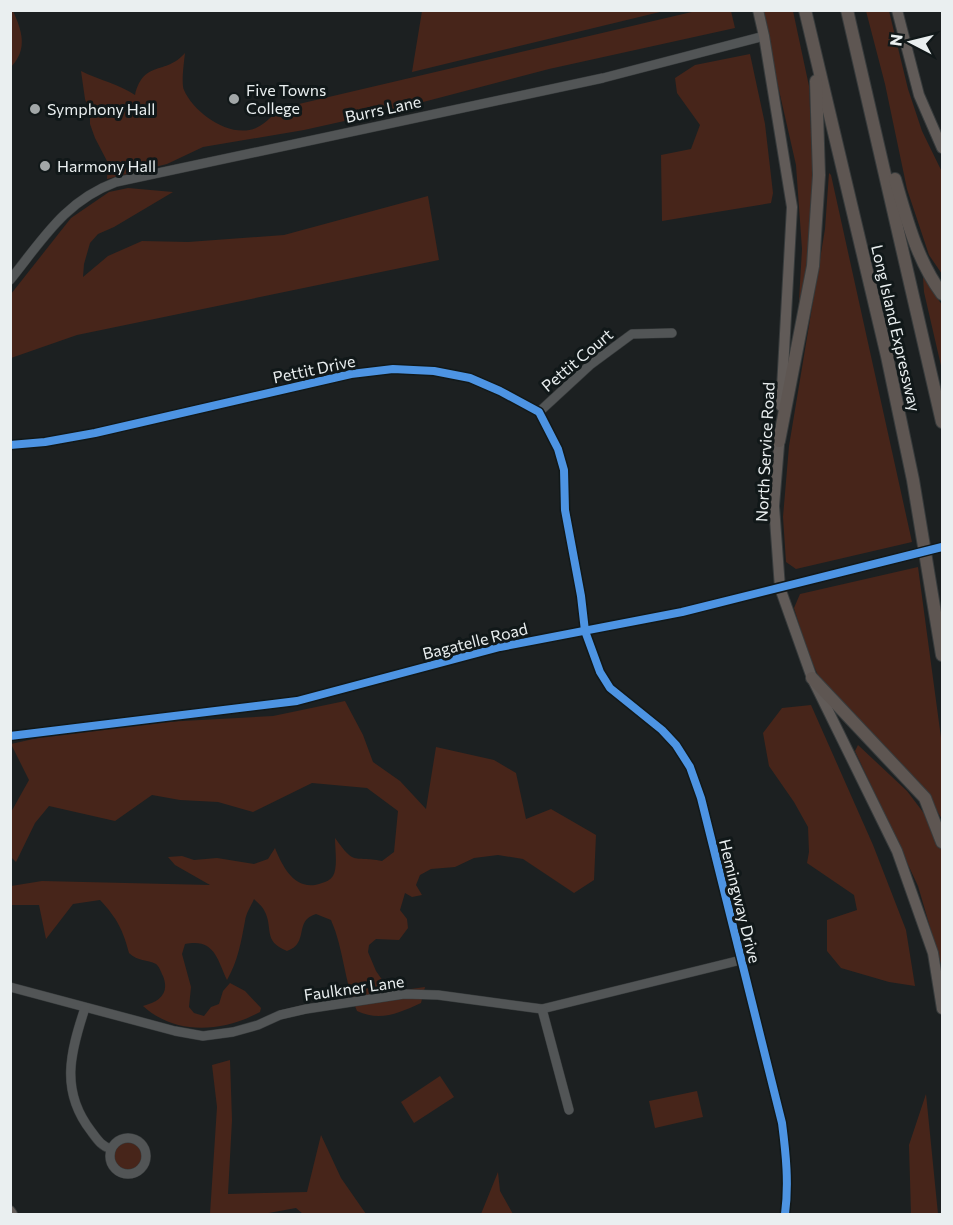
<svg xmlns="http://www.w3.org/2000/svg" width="953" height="1225" viewBox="0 0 953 1225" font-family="Commissioner,sans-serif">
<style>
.green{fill:#47251a}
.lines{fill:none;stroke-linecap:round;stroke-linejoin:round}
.minor-casing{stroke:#373b3c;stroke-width:10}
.major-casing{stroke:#373b3c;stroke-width:12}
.highway-casing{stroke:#373b3c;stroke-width:14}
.minor{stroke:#525556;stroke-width:9}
.major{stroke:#615b58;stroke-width:10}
.highway{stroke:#5e5652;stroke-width:12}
.minor-bridge-casing{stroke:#373b3c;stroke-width:10;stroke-linecap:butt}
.minor-bridge{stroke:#525556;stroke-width:9}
.cycleway-casing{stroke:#111819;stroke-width:11}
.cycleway{stroke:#4d94e3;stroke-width:8}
.poi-dot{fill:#a2a7a8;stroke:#111819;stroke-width:2}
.labels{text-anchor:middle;stroke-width:6;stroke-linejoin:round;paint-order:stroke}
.poi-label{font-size:16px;fill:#eaeff0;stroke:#111819;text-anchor:start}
.street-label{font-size:16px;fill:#eaeff0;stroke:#111819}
</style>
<rect width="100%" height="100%" fill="#1c2021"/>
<g class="green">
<path d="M13,11C22,31 28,49 11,67L10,11Z"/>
<path d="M422,11V10L664,11L412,72Z"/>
<path d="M696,11H731L735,28L549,69L385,112L304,130L203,147L167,164L107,179L108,163L95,138L90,124V113L85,99L81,71C99,80 119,84 135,95C144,59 165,76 185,53C184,62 181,84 184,90C194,113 230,139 256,128C268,123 273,112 286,107Z"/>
<path d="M761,11H793L809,86L814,202L806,286L798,318L802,249L796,165Z"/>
<path d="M866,11H889L908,89L922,131L942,172V274L929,255L907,189L885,84Z"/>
<path d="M750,54L765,124L773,193L771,203L662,221L661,155L691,149L700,125L677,93L675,78L695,65Z"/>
<path d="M829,173L831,175L912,542L796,569L786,562L783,517L789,446L825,229Z"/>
<path d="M128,188L173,192L114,227L98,234L90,243L84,264L83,277L108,256L142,241L188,242L284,235L428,196L439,260L77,335L11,358V294L71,218L109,192Z"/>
<path d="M923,277L942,305V370L924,292Z"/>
<path d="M918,567L942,745V819L921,786L821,682L808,653L794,608L800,594Z"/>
<path d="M345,701L363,735L373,762L400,781L426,809L436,747L494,760L516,773L526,819L551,809L596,835L594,880L574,893L523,859L498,855L474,858L455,867L431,869L420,875L416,885L422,895L412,897L405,893L400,910L407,919L408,928L399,940L376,939L369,945L368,952L376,971L385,984L404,990L425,987L421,1003C399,1013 380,1022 357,1011C344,982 344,949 331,920L316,914C293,921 310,943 287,951C262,941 274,928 264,910C262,906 257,902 254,899C251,906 246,913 245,921C241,942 238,961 227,980C217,958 214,938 185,944L182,954L191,987L189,1007L194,1013L204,1016L211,1007L219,1004L223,991L230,983L245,991L261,1008L260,1012C223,1032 176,1036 143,1006C159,1002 170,994 163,976C161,972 159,966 156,964C147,959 138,962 129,953C123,930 117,918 100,900L73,904L46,939L39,905H11V886L42,881L210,885L175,865L168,857L182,856L194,860L217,858L254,864L268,859L275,848C283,868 296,893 322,883C326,882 330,880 333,876C338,867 335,849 335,838C356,867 352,855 382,861L394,852L398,811L367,788L312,783L253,812L218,802L180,800L152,795L115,821L49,806L35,823L16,862L11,857L10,814L29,780L11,744L91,726L273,716Z"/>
<path d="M811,705L873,845L906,930L915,986L889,982L841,968L827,951V920L857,910L854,895L807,863L809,852L808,827L794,802L769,766L763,733L782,708Z"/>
<path d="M858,745L907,791L929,820L942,850V968L918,886L855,751Z"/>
<path d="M230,1060L232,1120L228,1194L307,1192L321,1135L341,1178L366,1214H303L296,1208L263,1214H210L217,1107L212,1065Z"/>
<path d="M440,1076L454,1097L414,1123L401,1102Z"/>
<path d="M697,1091L703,1117L655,1128L649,1101Z"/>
<path d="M926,1094L938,1214H911L909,1145Z"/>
<circle cx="128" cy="1157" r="16"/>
<path d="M498,1172L500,1191L513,1214H481Z"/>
</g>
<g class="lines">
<defs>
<g id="minor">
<path d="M10,280C43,239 65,201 116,182L603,78L764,36"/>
<path d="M539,412L590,365L632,334L672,333"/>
<path d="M10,445L45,442L95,433L351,374L393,369L434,371L470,378L500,391L539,412L558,449L564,470L565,510L581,596L585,631L600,672L610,688L662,730L676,745L690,767L701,798L782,1123C786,1154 789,1184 785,1214"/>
<path d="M10,736L297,701L500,647L682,612L894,559"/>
<path d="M10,987L175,1031L203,1036L233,1032L258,1025L280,1015L306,1009L404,994L438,995L542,1009L741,960"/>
<path d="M85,1008C70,1053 60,1091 91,1131C97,1139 101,1146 111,1149"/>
<path d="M542,1009L569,1110"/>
<circle cx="128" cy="1156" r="18"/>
</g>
<g id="major">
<path d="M758,10L764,36L792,207L781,406"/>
<path d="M897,10L919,95L942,148"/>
<path d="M780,433L774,506L780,588L812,678L897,851L933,953L942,1009"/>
<path d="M10,1211L12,1214"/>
</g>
<g id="highway">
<path d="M805,10L887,356L913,480L942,655"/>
<path d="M847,10L942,422"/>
<path d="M895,179C907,220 917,260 942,294"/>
<path d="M779,441L813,266L819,175L816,81"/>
<path d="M812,678L925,798L942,842"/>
</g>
</defs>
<use href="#minor" class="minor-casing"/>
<use href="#major" class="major-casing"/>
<use href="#highway" class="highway-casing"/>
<use href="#minor" class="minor"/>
<use href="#major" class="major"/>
<use href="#highway" class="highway"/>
<defs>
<path id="minor-bridge" d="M894,559L942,547"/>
</defs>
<use href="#minor-bridge" class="minor-bridge-casing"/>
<use href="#minor-bridge" class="minor-bridge"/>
<defs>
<g id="cycleway">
<path d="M10,445L45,442L95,433L351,374L393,369L434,371L470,378L500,391L539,412L558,449L564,470L565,510L581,596L585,631L600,672L610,688L662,730L676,745L690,767L701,798L782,1123C786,1154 789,1184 785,1214"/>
<path d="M10,736L297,701L500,647L682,612L942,547"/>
</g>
</defs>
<use href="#cycleway" class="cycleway-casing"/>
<use href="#cycleway" class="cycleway"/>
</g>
<g class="poi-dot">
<circle cx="234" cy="99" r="6"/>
<circle cx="35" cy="109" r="6"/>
<circle cx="45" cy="166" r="6"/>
</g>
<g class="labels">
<g class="poi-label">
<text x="246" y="96">Five Towns<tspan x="246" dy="18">College</tspan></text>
<text x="47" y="115">Symphony Hall</text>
<text x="57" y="172">Harmony Hall</text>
</g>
<g class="street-label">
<text transform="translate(383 109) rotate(-12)" y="6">Burrs Lane</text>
<text transform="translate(896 328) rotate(77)" y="6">Long Island Expressway</text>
<text transform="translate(577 360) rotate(-40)" y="6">Pettit Court</text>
<text transform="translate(314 369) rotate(-12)" y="6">Pettit Drive</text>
<text transform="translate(765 452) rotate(-87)" y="6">North Service Road</text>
<text transform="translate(475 641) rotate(-14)" y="6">Bagatelle Road</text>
<text transform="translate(740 901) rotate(76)" y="6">Hemingway Drive</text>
<text transform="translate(354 988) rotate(-8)" y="6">Faulkner Lane</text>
</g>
</g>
<rect width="953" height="1225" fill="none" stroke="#eaeff0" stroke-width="24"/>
<g transform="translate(911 42) rotate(277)" stroke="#111819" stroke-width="4.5" paint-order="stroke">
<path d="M0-4.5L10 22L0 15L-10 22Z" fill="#eaeff0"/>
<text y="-9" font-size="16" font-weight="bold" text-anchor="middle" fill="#eaeff0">N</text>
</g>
</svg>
